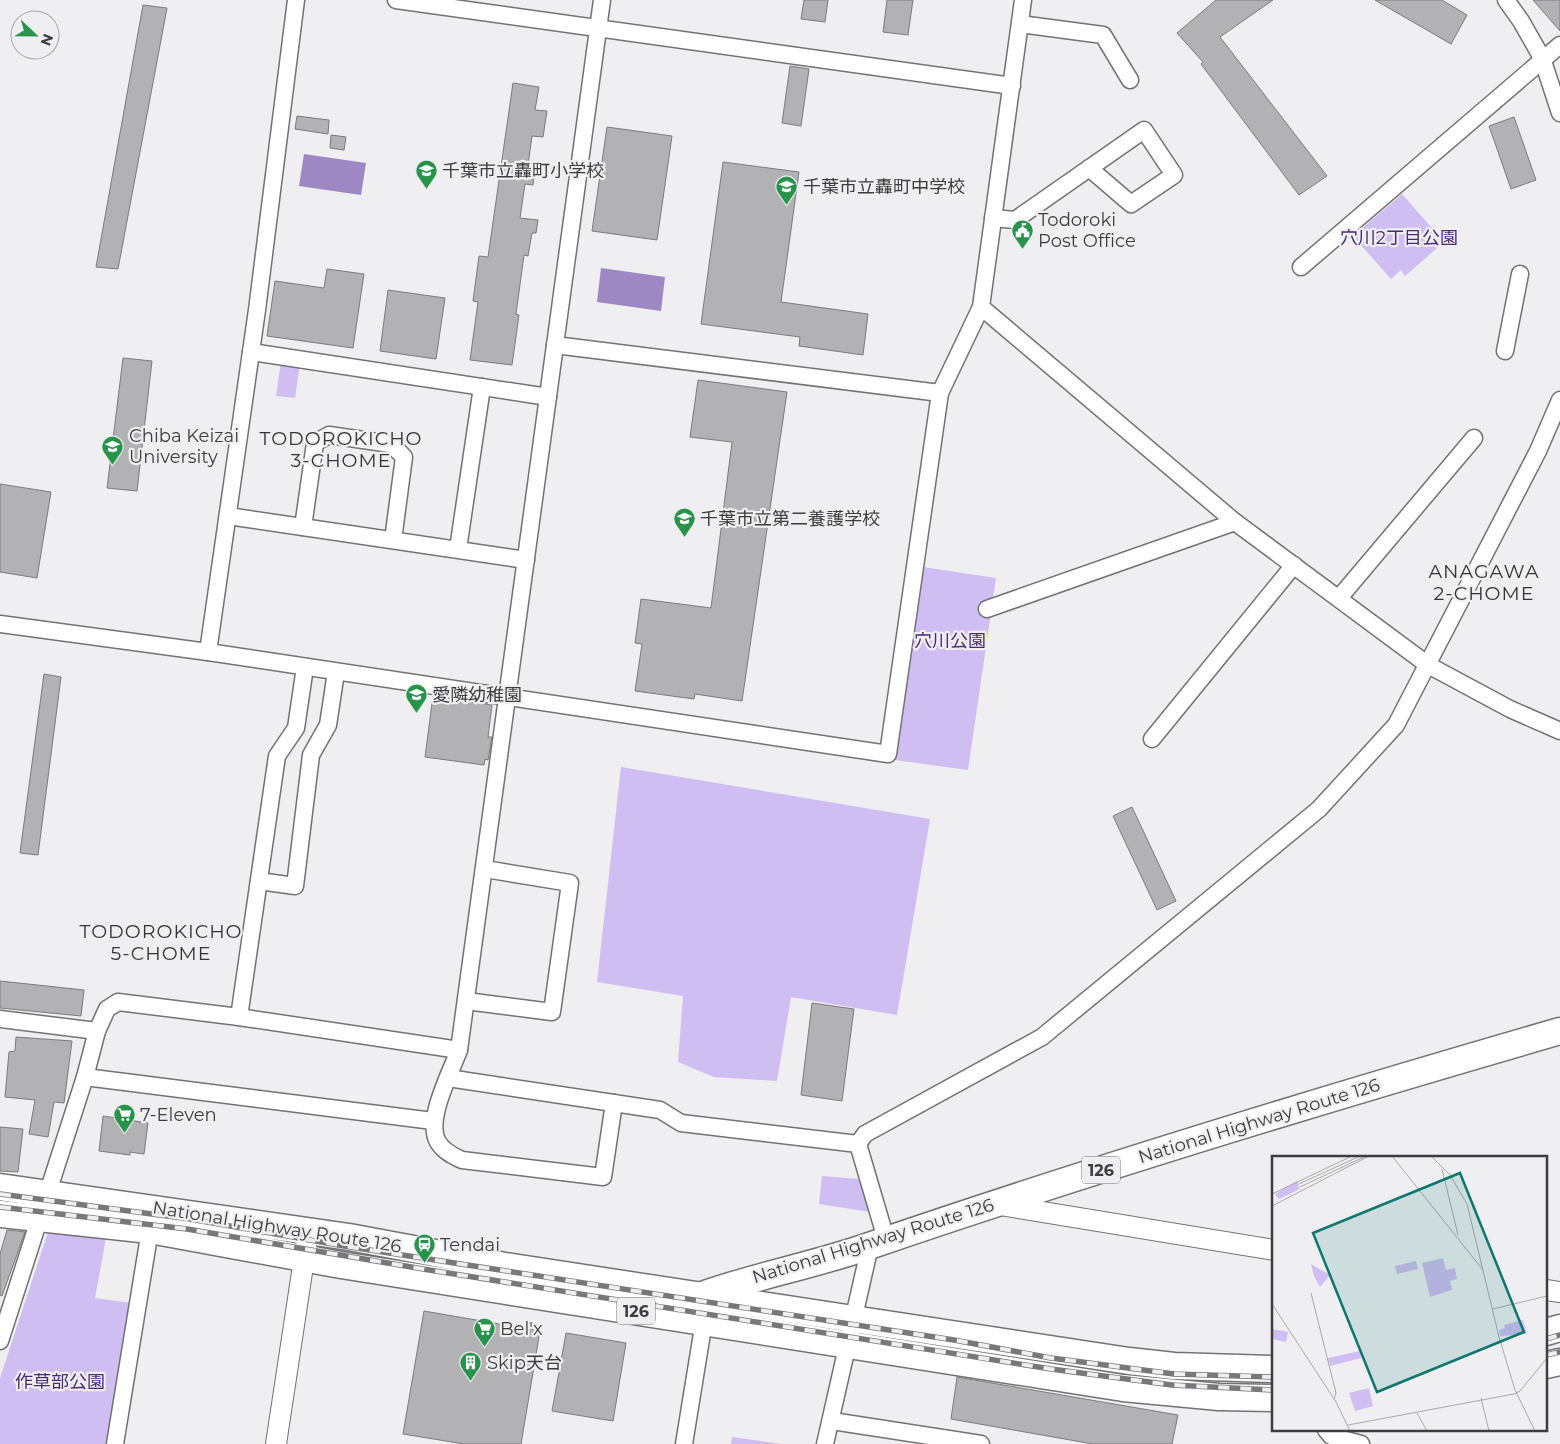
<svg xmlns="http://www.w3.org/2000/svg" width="1560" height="1444" viewBox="0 0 1560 1444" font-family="Montserrat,'Noto Sans JP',sans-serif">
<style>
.green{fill:#cfbef1}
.water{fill:#9d88c3}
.building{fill:#b2b1b4;stroke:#7b7a7d}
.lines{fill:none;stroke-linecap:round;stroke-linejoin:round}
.minor-casing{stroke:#727274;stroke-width:19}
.tertiary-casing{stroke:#727274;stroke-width:22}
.trunk-casing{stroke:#727274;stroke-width:29}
.minor{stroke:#fff;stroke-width:16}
.tertiary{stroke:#fff;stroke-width:20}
.trunk{stroke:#fff;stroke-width:26}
.rail-casing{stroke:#787779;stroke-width:5.5}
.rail{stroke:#efeef1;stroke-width:4;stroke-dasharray:11;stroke-linecap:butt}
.labels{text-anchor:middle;stroke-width:4.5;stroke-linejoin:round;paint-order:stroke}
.shield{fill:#efeef1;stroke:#727274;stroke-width:1}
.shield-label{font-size:16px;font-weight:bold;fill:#3d3d3e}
.poi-label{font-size:18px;fill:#3d3d3e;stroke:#efeef1;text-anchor:start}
.park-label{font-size:18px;fill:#492b72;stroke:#efeef1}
.street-label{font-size:18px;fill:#3d3d3e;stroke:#efeef1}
.neighbourhood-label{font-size:19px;letter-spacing:1px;fill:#343335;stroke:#efeef1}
.inset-road{fill:none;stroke:#a8a7a9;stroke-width:1}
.view{fill:#0f766e;fill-opacity:0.15;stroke:#0f766e;stroke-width:2.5}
.inset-edge{fill:none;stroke:#3d3d3e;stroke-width:2.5}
</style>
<rect width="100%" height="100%" fill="#efeef1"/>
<g class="green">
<path d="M1402,194L1444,242L1405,276L1401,270L1391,279L1353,236Z"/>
<path d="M281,361L300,363L295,398L276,396Z"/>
<path d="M923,567L996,578L968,770L895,760Z"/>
<path d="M621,767L930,819L897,1015L791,997L777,1081L714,1077L678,1062L683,996L597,982Z"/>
<path d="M822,1176L871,1180L877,1213L819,1204Z"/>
<path d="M49,1229L106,1238L95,1298L131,1303L111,1444H0V1378Z"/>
<path d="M732,1437L782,1444H731Z"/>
</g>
<g class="water">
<path d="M304,154L366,163L361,195L299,186Z"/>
<path d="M601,268L665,277L661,311L597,302Z"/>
</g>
<g class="building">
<path d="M804,0H828L825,22L801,19Z"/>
<path d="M887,0H913L908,35L883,32Z"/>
<path d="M1216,0H1273L1220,37L1327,176L1299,195L1201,64L1203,62L1177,33Z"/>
<path d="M1375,0H1442L1467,15L1451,44Z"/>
<path d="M1533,0H1560V31Z"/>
<path d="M143,5L167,8L118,269L96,267Z"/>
<path d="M790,66L809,69L801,126L782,123Z"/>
<path d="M513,83L539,87L535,110L547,111L543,137L532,136L528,165L535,166L533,185L525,184L520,218L538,220L536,233H532L528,256L524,255L516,314L519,315L512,365L470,360L478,302L473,301L479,256L488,257Z"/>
<path d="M297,116L329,120L328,134L295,129Z"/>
<path d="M1514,117L1536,180L1511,189L1489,126Z"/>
<path d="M607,127L672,136L657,240L592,231Z"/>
<path d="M331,135L346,137L344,150L330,148Z"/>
<path d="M723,162L799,172L781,302L868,314L863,355L799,346L800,337L701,324Z"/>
<path d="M327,269L364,274L353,348L267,336L275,281L324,288Z"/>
<path d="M388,290L445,298L436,359L380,351Z"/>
<path d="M123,358L152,361L137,491L107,488Z"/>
<path d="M698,380L787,392L742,701L695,694L694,699L635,691L642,644L635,643L641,599L711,608L732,442L690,437Z"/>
<path d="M0,484L51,492L37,578L0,572Z"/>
<path d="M44,674L61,677L38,855L20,853Z"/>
<path d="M433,696L492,705L488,737H492L488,760L485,759L484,765L425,757Z"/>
<path d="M1132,807L1176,901L1157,910L1113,816Z"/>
<path d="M0,981L84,990L81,1016L0,1008Z"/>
<path d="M812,1003L854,1009L842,1101L801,1095Z"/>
<path d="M16,1037L72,1041L64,1103L54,1102L48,1137L29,1134L35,1100L5,1097L9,1052L15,1051Z"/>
<path d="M103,1116L148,1123L144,1154L130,1152V1155L99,1151Z"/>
<path d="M0,1127L23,1129L18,1172L0,1171Z"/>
<path d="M7,1230L25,1232L2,1296L0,1295V1254Z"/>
<path d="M424,1311L540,1331L521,1444H464L403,1434Z"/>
<path d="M566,1333L626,1343L613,1421L552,1411Z"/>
<path d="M957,1377L1178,1415L1172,1444H1093L951,1419Z"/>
</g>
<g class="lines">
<defs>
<g id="minor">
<path d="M396,0L1012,86"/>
<path d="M602,0L459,1050C451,1072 425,1120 438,1142C443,1151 453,1156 462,1160L603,1177L614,1103"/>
<path d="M1506,0L1521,21L1542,58L1560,113"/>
<path d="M1020,24L1103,35L1130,80"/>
<path d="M993,218L1015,220L1144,130L1174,175L1131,204L1089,168"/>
<path d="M1301,267L1560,45"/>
<path d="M981,307L1235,522L1428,665L1510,709L1560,731"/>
<path d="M555,345L940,393"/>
<path d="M1505,351L1520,274"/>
<path d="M251,352L548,397"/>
<path d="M228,516L526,560"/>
<path d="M303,527L315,443L329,435L391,444L404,457L393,540"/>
<path d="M458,549L482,387"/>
<path d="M1339,598L1474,438"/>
<path d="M987,609L1235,522"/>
<path d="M0,624L208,652L888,754L940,393L981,307L1023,0"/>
<path d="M208,652L257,310L296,0"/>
<path d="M1152,739L1294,565"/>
<path d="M259,881L295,886L311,755L328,725L336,672"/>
<path d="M466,1001L552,1012L570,883L485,869"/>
<path d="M239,1017L277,756L296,728L305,667"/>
<path d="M0,1019L97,1031"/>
<path d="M85,1077L433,1121"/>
<path d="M448,1078L660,1110L681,1123L858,1144L886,1239"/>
<path d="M858,1144L865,1134L1042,1037L1319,809L1396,725L1538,451L1560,400"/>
<path d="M0,1341L85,1077L97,1031L107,1009L118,1002L239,1017L459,1050"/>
<path d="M832,1421L981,1444"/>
<path d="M1326,1430L1331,1436L1361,1444"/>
<path d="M115,1444L150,1230"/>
<path d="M684,1444L704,1321V1313"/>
<path d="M825,1444L870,1246"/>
</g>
<g id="tertiary">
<path d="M994,1204L1274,1250"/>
<path d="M1546,1290L1560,1292"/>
<path d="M276,1444L306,1246"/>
</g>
<g id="trunk">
<path d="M0,1187L349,1237L505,1266L1129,1361L1174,1366L1274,1369"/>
<path d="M0,1214L150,1230L341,1265L1123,1388L1219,1397L1274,1398"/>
<path d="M705,1294C759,1275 815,1265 869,1246C1097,1168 1328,1098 1560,1031"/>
<path d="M1546,1332L1560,1328"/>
<path d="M1546,1365L1560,1362"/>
</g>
</defs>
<use href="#minor" class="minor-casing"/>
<use href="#tertiary" class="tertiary-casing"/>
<use href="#trunk" class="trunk-casing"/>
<use href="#minor" class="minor"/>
<use href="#tertiary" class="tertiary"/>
<use href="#trunk" class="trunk"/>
<defs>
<g id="rail">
<path d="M0,1194L190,1219L344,1246L954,1340L1051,1358L1174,1374L1274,1377"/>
<path d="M0,1207L187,1229L423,1269L1051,1369L1172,1385L1274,1390"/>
<path d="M1546,1339L1560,1335"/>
<path d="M1546,1355L1560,1352"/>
</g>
</defs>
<use href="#rail" class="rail-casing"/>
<use href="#rail" class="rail"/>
</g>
<defs>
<symbol id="school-pin" viewBox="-11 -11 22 30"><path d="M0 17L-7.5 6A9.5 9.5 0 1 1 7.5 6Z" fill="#28934b" stroke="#efeef1"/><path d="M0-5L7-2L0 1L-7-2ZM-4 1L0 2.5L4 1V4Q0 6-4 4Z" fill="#fff"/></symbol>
<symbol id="civic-pin" viewBox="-11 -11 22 30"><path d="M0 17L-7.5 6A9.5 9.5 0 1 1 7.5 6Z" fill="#28934b" stroke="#efeef1"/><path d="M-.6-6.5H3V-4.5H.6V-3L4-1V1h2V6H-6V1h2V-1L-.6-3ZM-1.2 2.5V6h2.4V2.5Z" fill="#fff"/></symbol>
<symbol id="university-pin" viewBox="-11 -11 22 30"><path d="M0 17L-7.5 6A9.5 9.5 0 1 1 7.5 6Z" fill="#28934b" stroke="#efeef1"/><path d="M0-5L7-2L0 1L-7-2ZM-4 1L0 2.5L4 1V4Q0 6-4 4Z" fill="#fff"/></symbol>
<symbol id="supermarket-pin" viewBox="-11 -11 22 30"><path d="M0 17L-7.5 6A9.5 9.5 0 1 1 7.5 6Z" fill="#28934b" stroke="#efeef1"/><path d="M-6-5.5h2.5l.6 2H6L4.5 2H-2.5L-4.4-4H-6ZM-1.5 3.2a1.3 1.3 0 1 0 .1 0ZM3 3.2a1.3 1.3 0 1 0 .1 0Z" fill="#fff"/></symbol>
<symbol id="station-pin" viewBox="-11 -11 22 30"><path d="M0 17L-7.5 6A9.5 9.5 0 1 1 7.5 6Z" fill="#28934b" stroke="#efeef1"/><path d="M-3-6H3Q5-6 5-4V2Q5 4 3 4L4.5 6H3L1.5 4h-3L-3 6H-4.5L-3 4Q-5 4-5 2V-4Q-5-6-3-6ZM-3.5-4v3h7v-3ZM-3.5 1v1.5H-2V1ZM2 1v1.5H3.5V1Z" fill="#fff"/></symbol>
<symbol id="building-pin" viewBox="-11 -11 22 30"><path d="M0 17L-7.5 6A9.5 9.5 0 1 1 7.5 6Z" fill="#28934b" stroke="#efeef1"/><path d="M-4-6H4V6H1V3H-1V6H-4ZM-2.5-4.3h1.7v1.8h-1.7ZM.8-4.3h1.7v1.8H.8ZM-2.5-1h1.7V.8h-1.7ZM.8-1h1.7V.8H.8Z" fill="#fff"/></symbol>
</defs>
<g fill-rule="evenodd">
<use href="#school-pin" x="414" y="158" width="25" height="34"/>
<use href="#school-pin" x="774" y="174" width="25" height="34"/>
<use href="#civic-pin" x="1010" y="218" width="25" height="34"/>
<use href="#university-pin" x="100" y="434" width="25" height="34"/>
<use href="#school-pin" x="672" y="506" width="25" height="34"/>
<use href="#school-pin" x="404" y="682" width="25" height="34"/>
<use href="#supermarket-pin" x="112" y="1102" width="25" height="34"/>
<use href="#station-pin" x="412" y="1232" width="25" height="34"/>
<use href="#supermarket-pin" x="472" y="1316" width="25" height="34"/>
<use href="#building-pin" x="458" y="1350" width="25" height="34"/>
</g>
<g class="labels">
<g class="shield">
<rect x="1082" y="1156.5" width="38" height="27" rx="4"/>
<rect x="617" y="1297.5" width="38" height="27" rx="4"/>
</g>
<g class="shield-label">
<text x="1101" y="1176">126</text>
<text x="636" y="1317">126</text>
</g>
<g class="poi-label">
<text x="442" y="177">千葉市立轟町小学校</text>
<text x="803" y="193">千葉市立轟町中学校</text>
<text x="1038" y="226">Todoroki<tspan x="1038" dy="21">Post Office</tspan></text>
<text x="129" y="442">Chiba Keizai<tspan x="129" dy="21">University</tspan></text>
<text x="700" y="525">千葉市立第二養護学校</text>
<text x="432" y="701">愛隣幼稚園</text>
<text x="140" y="1121">7-Eleven</text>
<text x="440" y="1251">Tendai</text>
<text x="500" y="1335">Bel'x</text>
<text x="487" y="1369">Skip天台</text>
</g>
<g class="park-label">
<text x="1399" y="244">穴川2丁目公園</text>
<text x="950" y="647">穴川公園</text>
<text x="60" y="1388">作草部公園</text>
</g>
<g class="street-label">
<text transform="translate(1259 1121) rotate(-17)" y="6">National Highway Route 126</text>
<text transform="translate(277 1227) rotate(9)" y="6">National Highway Route 126</text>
<text transform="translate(873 1241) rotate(-17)" y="6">National Highway Route 126</text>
</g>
<g class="neighbourhood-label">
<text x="341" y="445">TODOROKICHO<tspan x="341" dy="22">3-CHOME</tspan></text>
<text x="1484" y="578">ANAGAWA<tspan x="1484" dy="22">2-CHOME</tspan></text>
<text x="161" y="938">TODOROKICHO<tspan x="161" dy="22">5-CHOME</tspan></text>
</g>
</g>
<g transform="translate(1272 1156)">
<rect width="275" height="275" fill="#efeef1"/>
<path d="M25,25L28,33L7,43L3,38ZM171,102L174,114L183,112L185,123L178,125L180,134L158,141L150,107ZM144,105L146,113L125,118L123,110ZM39,108L58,119L48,131L42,120ZM251,164L255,178L228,180L227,174L233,172L232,169ZM0,173L16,176L14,186L0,183ZM88,195L89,202L58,210L56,202ZM97,232L101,250L83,255L77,237Z" fill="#cfbef1"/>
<path class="inset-road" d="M120,0L211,114M159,0L178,19L195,48L227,181L243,234L263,275M170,13L186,79M27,28L88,0M28,31L94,0M0,38L80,0M0,50L97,0M39,137L64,237L62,243M0,148L64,246L78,275M221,153L275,140M209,242L217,275M145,257L155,275M76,269L242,238L248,235L275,202"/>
<path class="view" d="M188,17L252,176L105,236L41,77Z"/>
<rect width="275" height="275" class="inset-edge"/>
</g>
<g transform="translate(35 35) rotate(112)"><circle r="24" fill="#efeef1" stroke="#a8a7a9"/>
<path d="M0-4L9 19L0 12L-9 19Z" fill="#28934b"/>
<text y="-8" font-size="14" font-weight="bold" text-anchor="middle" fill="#3d3d3e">N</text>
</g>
</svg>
